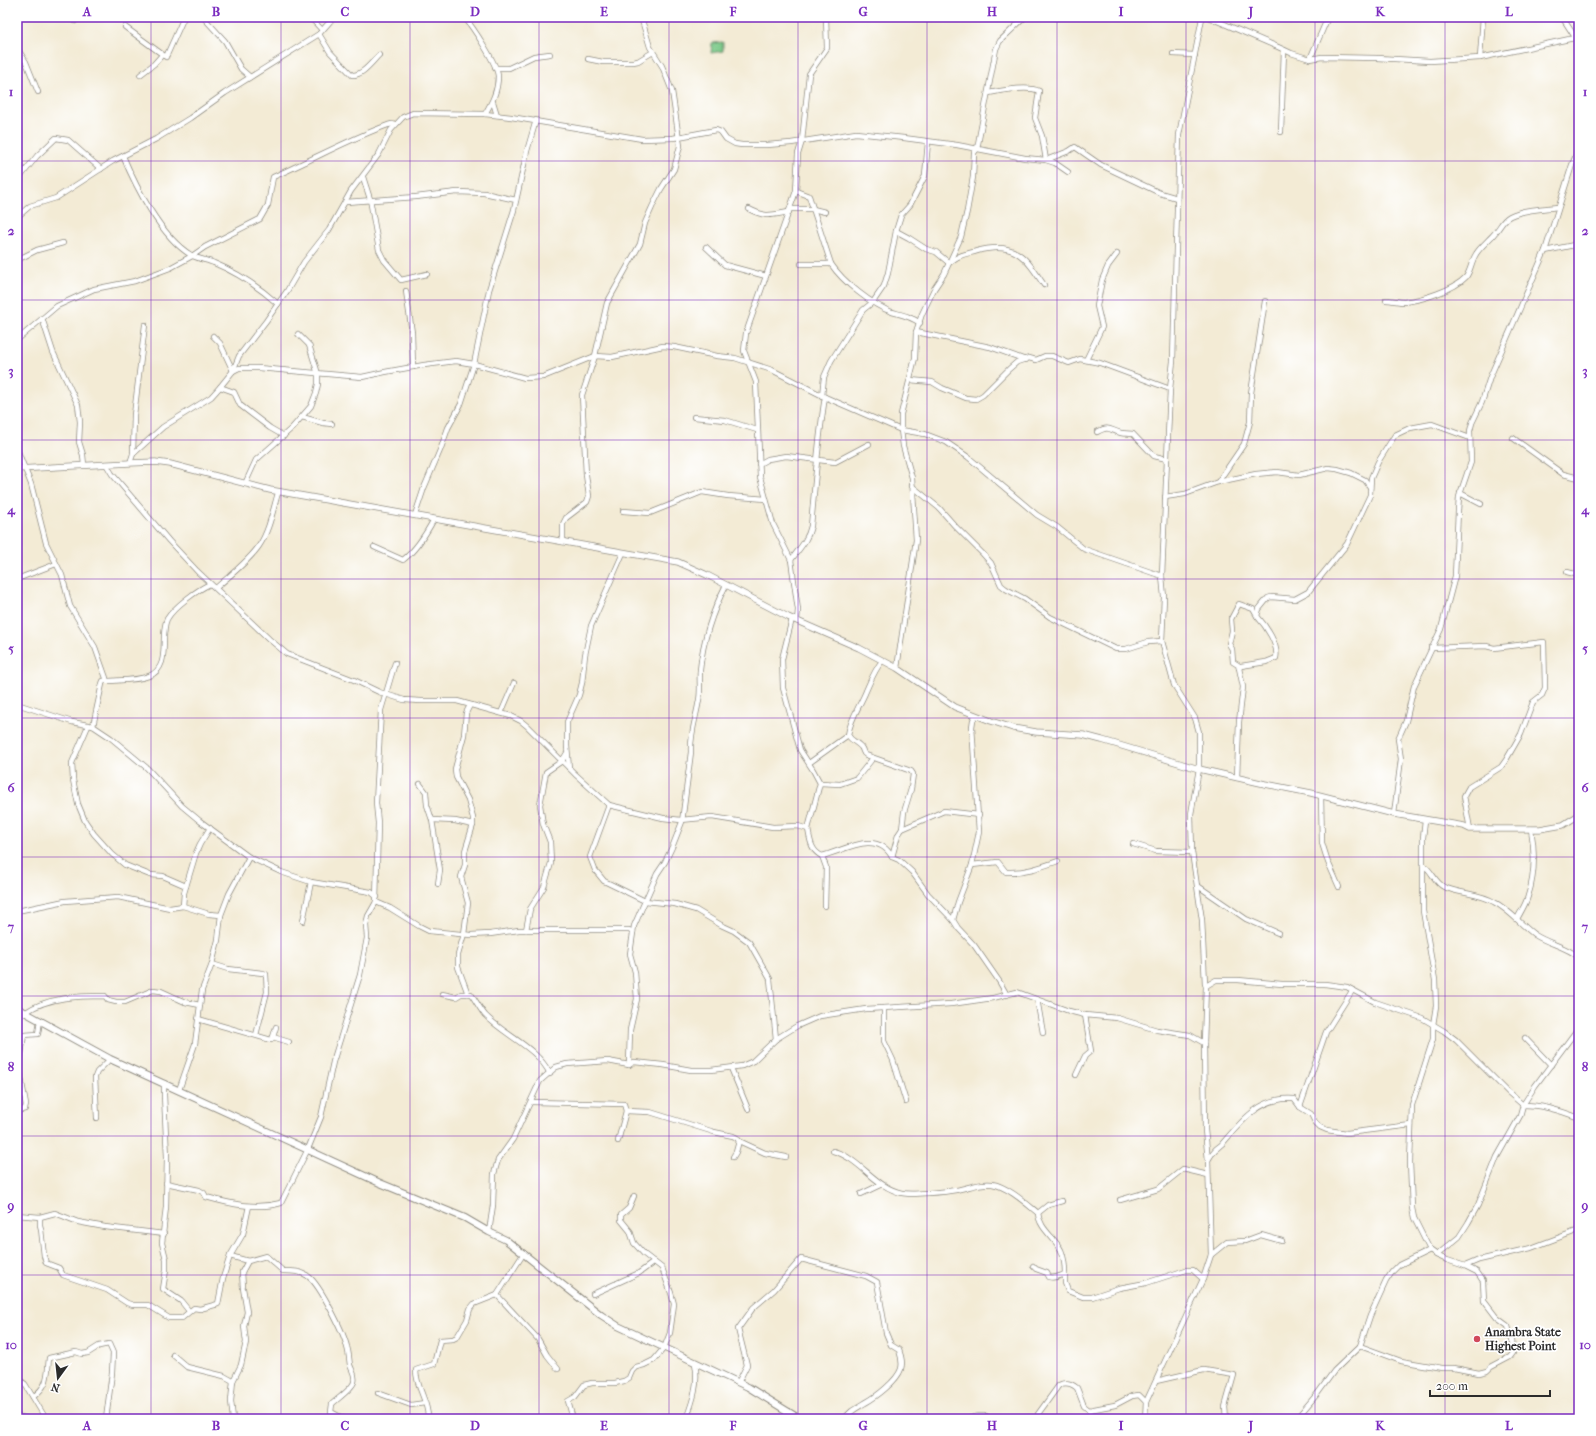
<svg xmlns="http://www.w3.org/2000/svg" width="1596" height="1436" viewBox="0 0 1596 1436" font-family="'IM FELL French Canon',serif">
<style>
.green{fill:#7bc989;stroke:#537a5a}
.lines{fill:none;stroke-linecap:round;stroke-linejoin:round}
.minor-casing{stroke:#8f8b80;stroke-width:6}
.tertiary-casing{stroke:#8f8b80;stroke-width:7}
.secondary-casing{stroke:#8f8b80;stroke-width:8}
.minor{stroke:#fff;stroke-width:4.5}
.tertiary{stroke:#fff;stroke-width:5.5}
.secondary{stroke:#fff;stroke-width:6}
.grid{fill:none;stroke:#7b2cbf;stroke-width:1;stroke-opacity:0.55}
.poi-dot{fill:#d1495b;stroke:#fff;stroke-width:1.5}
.labels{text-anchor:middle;stroke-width:3.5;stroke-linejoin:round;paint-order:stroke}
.poi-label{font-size:12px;font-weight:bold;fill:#2b2b2b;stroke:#fff;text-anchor:start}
.neatline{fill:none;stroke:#7b2cbf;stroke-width:1.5}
.grid-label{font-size:13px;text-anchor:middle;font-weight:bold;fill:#7b2cbf}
</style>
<rect width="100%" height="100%" fill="#fff"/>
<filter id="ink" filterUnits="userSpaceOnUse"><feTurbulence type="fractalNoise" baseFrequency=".025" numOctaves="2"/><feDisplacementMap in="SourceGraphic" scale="8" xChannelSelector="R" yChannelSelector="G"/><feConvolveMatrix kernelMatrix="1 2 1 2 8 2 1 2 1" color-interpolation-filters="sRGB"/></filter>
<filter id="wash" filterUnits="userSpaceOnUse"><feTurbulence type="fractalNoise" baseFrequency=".012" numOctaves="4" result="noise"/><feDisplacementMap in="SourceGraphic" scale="16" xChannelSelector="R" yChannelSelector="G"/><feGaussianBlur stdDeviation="0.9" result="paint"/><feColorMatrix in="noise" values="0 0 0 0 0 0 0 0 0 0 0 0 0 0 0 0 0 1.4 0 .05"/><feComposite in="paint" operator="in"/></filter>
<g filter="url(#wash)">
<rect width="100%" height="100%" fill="#f3ebd5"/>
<path class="green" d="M723,42V51L711,53L712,43Z"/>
</g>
<g filter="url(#ink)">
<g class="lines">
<defs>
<g id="minor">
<path d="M68,17L75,21"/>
<path d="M203,17L225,41L241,69L250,77"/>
<path d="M310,17L322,30"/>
<path d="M464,17C473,27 497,64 498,76C498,91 492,102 485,114"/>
<path d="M1208,17L1278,47L1291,53L1310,59L1322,57L1377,58L1430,61L1480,58L1579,37"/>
<path d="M1561,17L1564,20L1575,37"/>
<path d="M17,21L20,17"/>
<path d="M125,27L166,57L184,17"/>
<path d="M319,34L330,52L352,75C362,76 372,62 379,55"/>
<path d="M17,48L26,62L38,92"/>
<path d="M1173,54L1195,55"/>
<path d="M1480,58L1483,17"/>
<path d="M588,59L603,62H633L638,61L653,52"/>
<path d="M1310,59L1328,17"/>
<path d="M495,68H509L534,56L550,54"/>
<path d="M140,75L154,64L162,55"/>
<path d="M988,93C1000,91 1028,85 1039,91L1035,118L1042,136L1046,160L1069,151L1075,147L1101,165L1160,193L1177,198"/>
<path d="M493,102L497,115"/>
<path d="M1281,132L1284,50"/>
<path d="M123,156C136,187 161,237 191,255C197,259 208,260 214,263C238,273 259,287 278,304"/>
<path d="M363,177L370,199L379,250L384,260L401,280L427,274"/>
<path d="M17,181L37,156L56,138L68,140L101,169"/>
<path d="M796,191L809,196L831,264C843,282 872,305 892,312C903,315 910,316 920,323"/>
<path d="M346,202L416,197L457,192L484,193L516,200"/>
<path d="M749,209C766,218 771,215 789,212"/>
<path d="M790,209H813L825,212"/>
<path d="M17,217L30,206L56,198L113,161L156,139L190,118L225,93L319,34L334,17"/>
<path d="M896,231L909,238L926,249L936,252L949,263C961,254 963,255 977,251C1015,241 1025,256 1044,285"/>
<path d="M706,247L725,265L766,276"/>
<path d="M1545,251L1579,244"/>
<path d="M17,260L37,250L63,243"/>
<path d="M801,264H831"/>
<path d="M406,291L412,333L413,367"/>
<path d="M1386,300C1392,300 1398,302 1404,302C1422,300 1454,290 1466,277C1471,270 1471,262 1476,254C1480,247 1488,241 1494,234C1500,228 1502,220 1510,216C1524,209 1543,209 1558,207"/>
<path d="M42,318L53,352L78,405L80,422L79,442L83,455L84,465"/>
<path d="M916,332L990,347L1026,360"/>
<path d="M213,336L220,343L233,371L239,368H258L362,377L385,372L424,365L456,361L474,364L525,378L543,377L595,356L612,357L663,346L674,347L717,356L735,358L772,370L825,397L901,430L925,434L946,442L968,457L1037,515L1057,527L1084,549L1162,576"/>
<path d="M17,340L57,306L94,289L135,281L170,268L192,256L205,247L260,219L268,205L273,177C312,160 349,139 388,125L392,124L395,125"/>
<path d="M1086,360L1102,327L1097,306L1102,280L1108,266L1117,254"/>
<path d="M910,380L932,382L942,388L966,398L976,399L983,395L1009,369L1017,362L1029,358L1036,360L1045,356H1052L1069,363L1080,359L1100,363L1170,389"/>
<path d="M220,387L234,392L240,405L270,428L284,436"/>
<path d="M822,396L824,377L831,361L863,310L873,302L884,286L888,273L896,231L901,215L910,205L925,176L928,142"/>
<path d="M302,417L323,423L332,424"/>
<path d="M694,417L725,420L757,430"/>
<path d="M1097,432C1110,425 1109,430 1121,433C1125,434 1129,433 1133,434L1154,456L1167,459"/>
<path d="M1513,438L1563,474L1579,478"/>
<path d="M17,449L31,484L46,543L62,575L70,606L95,647L106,678V681H103L102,684L93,726"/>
<path d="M133,454L134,415L145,325"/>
<path d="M130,463L133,454L163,427L211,397L220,387L233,371L239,356L266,321L287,291L304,262L329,230L351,191L379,154L391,130L403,117L413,113L485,114L511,117L642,139L673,138L716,130L721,132L726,139L735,144L742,145H767L791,143L856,133L904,138L957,145L1025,158L1046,160L1055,163L1068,172"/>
<path d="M106,464L112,474L169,541L197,571L269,639L287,654L354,680L379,692L404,700L421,701H457L511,716L521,721L527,726L575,774L609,805L663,818L681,820L712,817L773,827L798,826L808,829L820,783L813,770L800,750L783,688L782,659L792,619"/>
<path d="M759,464L768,459L786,456L835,462L869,444"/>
<path d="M1218,482L1244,444L1250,422L1251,393L1265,301"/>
<path d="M245,484L256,460L292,428L311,406L316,393L318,384V374L309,345L298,334"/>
<path d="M912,486L939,508L955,526L983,554L991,563L1001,585L1006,589L1025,599L1050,617L1116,649H1126L1148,642L1162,641"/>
<path d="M1460,493L1481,504"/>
<path d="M1165,497L1185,494L1218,482L1256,474L1277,472L1299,475L1328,468L1337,469L1351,473L1365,480L1370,487"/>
<path d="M623,511L650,513L702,492L728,496L766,499"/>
<path d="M415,515L424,488L441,448L448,428L461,404L474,364L489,290L514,210L527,151L536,120"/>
<path d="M563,542V524L566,518L587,502L589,496L586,475L582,395L595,356L607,303L640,244L645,223L653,205L661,189L674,169L680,146L672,91L662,66L650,47L641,17"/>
<path d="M374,547L403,560C417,549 426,534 434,519"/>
<path d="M791,560C799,549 808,540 811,526C815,483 818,440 825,397"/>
<path d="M1567,572L1579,575"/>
<path d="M17,579L56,564"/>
<path d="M216,588C230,575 248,562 259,546C269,531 273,510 278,493L279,492"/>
<path d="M797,621L798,610L791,560L773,524L760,477L756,382L744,351L746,333L796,191L798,154L802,141L809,74L827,48L826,17"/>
<path d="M1431,648L1486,646L1494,648L1544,642L1545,688L1542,695L1533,702L1521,734L1506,760L1501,767L1469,787L1464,796L1470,829"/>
<path d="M882,661C874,671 871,680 866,691C860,706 850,719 848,735C851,741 857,742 861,747C864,751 862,753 866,755L911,771L913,774L911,789L904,812L902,829L898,835L892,857"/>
<path d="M897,668L916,540L912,478L903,446L901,430V414L915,358L916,332L922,314L934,289L944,274L961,237L967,211L973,177L974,153L977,149L996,49L1000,41L1025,17"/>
<path d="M1239,668L1241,666L1266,662L1276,658C1279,645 1266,626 1257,616L1259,609L1268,598L1271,597L1295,599L1308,592L1347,544L1370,495L1371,478L1378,462L1395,435L1410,428L1432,424L1470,438"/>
<path d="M106,681C120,680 136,681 149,676C172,667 159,636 167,619C174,607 197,590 210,584"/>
<path d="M17,704L72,722L93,726L111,738L147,768L182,806L200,821L249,857L281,872L311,882L371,892L377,897"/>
<path d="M501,713L514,683"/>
<path d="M88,726L72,763L73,780L78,804L85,821L94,834L112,854L125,865L150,875L163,876L186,886"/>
<path d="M809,763L848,735"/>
<path d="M569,768L567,746V722L579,695L582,683L585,655L591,626L623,553"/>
<path d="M1237,778L1239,722L1243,687L1239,668L1238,665L1233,662L1232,649L1229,644L1232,631L1231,619L1239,604L1253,609L1257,616"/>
<path d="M820,783L840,784L857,778L873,758"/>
<path d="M420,784L426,792L427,805L432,820L440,870L438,884"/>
<path d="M1321,796L1322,843L1328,862L1339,887"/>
<path d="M609,805L590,857L595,870L604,881L645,901L675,904L696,910L721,925L734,931L749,942L770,979L776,1039"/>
<path d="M1394,814L1401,759L1398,739L1406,721L1414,686L1441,629L1455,576L1458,511L1459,497L1471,462L1470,431L1472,423L1482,402L1490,377L1545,251L1572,165L1579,148"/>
<path d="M432,820L455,821L473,825"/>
<path d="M1425,820L1423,838V911L1435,980L1436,1006L1433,1025V1039L1412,1105L1410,1162L1412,1208L1414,1218L1430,1250"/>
<path d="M808,829C810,840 811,851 822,856C843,851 877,829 892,857L899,860L912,872L928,894L953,920L958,928L974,945L999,981L1007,995"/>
<path d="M902,829L944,811L979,815"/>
<path d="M1133,844L1156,851L1192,852"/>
<path d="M822,856L826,867L825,906"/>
<path d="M972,865L998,862L1006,872C1025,873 1041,867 1058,861"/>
<path d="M1423,865C1432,870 1434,882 1444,887C1460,894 1479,893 1494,902C1510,910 1521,925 1535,935C1549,944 1565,946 1579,957"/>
<path d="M1198,886L1246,919L1278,933"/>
<path d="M376,902L390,908L419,926L429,931L440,932L471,935L490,934L519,930H629L633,932"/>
<path d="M183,906L184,893L196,853L200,844L210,828"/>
<path d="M17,911L65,901L118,897L170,908L183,906L209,914L221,915"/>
<path d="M1517,919C1521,911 1526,904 1528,896C1535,875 1535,851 1531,829"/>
<path d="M953,920L958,902L972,865L979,832L972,727L973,720L976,716"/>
<path d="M303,921L311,882"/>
<path d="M526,930L530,909L544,887L551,863L550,842L543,824L540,805L546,772L562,761L567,753"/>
<path d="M212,964L228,969L263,973L266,974L267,992L256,1035"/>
<path d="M1206,986L1216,980H1238L1282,984H1325L1347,987L1375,1002L1422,1018L1444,1031L1456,1040L1508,1092L1523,1105C1541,1105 1562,1111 1579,1118"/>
<path d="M442,994L456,997L461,994H471C476,1001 480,1009 485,1015C505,1036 537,1047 550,1074"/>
<path d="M468,994L458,967V955L464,934L468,903L461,877L465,865V851L473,825V818L468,800L456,777L455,769L464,735L466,713L470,705"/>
<path d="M1037,999L1043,1033"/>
<path d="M884,1008V1041L893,1060L906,1102"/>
<path d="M26,1012C48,997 79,996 105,996L108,1000L116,1002H125L153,990L161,991L185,1002L200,1005"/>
<path d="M198,1019L271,1040L273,1037L276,1027"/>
<path d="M273,1037L289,1042"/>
<path d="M1525,1038L1551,1065"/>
<path d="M629,1065L630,1030L637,999L635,972L630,954L634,926L657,874L665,862L673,845L682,822L691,752C690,734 696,718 699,700C701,690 699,680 700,670C703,639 712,612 726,585"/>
<path d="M731,1068L748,1109"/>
<path d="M1076,1075L1085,1056L1091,1051L1085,1015"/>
<path d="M164,1083V1095L167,1157L166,1207L162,1243L166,1259V1270L163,1289L181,1301L189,1311"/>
<path d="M179,1090L195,1044L202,990L212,964L218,940L221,915L229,894L249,857"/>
<path d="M531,1102L624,1104L626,1111L618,1141"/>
<path d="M1300,1107L1326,1032L1352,991"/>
<path d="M17,1111L25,1109L26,1105L19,1067L24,1035L38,1034L40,1020"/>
<path d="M626,1111L650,1112L714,1132L733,1136L737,1138L739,1141L736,1152L733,1157"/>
<path d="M97,1118L95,1077L97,1072L110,1059"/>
<path d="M739,1141L765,1153L786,1157"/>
<path d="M833,1151C860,1158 874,1187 902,1193C910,1195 946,1192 956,1190C968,1188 981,1182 992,1184C1007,1186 1027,1204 1038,1213C1039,1228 1054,1237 1061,1250C1064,1257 1065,1266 1065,1274"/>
<path d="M1208,1160C1210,1157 1212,1153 1215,1150C1217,1148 1220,1146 1222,1144C1241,1122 1260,1096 1294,1099L1300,1107L1311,1114L1315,1122L1320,1127L1327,1130L1347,1133L1411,1125"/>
<path d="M166,1183L199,1190L204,1193L206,1197C231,1204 255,1210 281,1203L308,1149L321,1117L333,1062L360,975L367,938L366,925L368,916L376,902L378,823L376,803L381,710L395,663"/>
<path d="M861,1194L880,1185"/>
<path d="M1120,1200L1158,1189L1183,1169L1208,1175"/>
<path d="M1038,1213L1048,1205L1062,1201"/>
<path d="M17,1215L40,1217L55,1213L78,1222L105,1227L164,1234"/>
<path d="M40,1217V1225L41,1229L44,1256L46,1263L59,1268L63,1275L107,1290L127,1303L133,1305H148L169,1318H182L194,1308L200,1309L218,1304L223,1278L230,1256L243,1234L249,1206"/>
<path d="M489,1232L493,1205L494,1174L498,1160L513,1139L540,1081L556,1067L567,1064L608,1061L629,1065L634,1062L663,1065L691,1070H711L742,1066L753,1061L776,1039L797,1026L820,1016L866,1009L951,1004L993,998L1017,992L1069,1011L1085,1015L1117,1018L1157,1030L1190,1035L1204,1043"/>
<path d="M1211,1255L1227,1242L1245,1241L1261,1235L1282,1241"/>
<path d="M1437,1255H1436L1447,1260L1465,1266L1479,1260L1531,1248L1579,1230"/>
<path d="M230,1256L248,1261"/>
<path d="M1033,1266L1036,1269L1047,1273L1049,1277C1055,1279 1059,1276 1065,1274V1283L1068,1291L1083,1297H1092L1119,1288L1146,1283L1186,1270H1193L1203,1279"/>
<path d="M593,1294L639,1273L654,1262"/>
<path d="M497,1295L538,1339L547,1355L558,1369"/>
<path d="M1360,1346L1401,1361L1442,1368H1454L1479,1373L1487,1371L1491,1367L1510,1357L1513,1353L1512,1340L1508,1326L1497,1318L1484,1301L1483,1281L1477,1272L1465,1266"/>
<path d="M173,1355L187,1367L224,1376L233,1381"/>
<path d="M17,1378L25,1384L46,1419"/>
<path d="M1156,1381L1204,1370L1234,1375L1225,1407L1226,1419"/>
<path d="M738,1383L747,1365L738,1329L753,1308L774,1290L801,1259L866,1276L877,1282L886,1333L891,1345L899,1350C901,1356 903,1362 901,1369C897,1381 876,1397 865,1403C857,1408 849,1411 845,1419"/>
<path d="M378,1393L411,1405L425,1403"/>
<path d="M33,1397C49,1385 47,1376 49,1358L76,1352L82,1354L88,1353L99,1346L109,1344L113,1353L112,1373L106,1419"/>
<path d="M1038,1414L1059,1385C1065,1382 1071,1383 1077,1388L1084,1406L1089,1410L1115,1405L1132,1396L1139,1395L1146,1402"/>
<path d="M17,1416L28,1419"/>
<path d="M233,1419L231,1401L233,1381L241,1365L246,1342L244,1326L247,1312L243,1288L242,1272L248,1261L266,1256L283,1271C292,1271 302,1271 309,1277C320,1285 344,1333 347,1347C349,1353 349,1359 350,1365C352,1371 356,1375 354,1382C352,1389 337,1399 332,1404L331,1412L344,1419"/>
<path d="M428,1419C429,1402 416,1388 416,1370L434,1364L440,1340L453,1339L457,1337L467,1320L470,1309L474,1304L497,1295L524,1253"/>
<path d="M573,1419L568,1401L575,1397L584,1385L592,1383H615L624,1381L629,1378L632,1371L636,1367L644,1365L654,1360L664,1348L670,1333L674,1304L671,1293L662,1268L644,1254L634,1243L630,1231L621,1220V1215L629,1208L634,1196"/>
<path d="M686,1419C693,1401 699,1383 695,1363"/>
<path d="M968,1419L977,1416H986L988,1419"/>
<path d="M1145,1419L1146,1402L1203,1279L1211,1255L1208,1160L1205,1130L1204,1043L1206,986L1205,984L1202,920L1192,852L1191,814L1199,769V732L1195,718L1174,685L1162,641L1164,597L1162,576L1170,389L1173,361L1179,135L1202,18"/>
<path d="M1296,1419L1318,1393L1334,1371L1360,1346L1370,1316L1386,1281L1392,1272L1399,1265L1430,1250L1437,1255L1459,1237L1468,1223L1478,1205L1497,1157L1520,1116L1523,1105L1535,1086L1579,1027"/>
</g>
<path id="tertiary" d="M17,469L130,463L155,462L170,464L270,490L678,562L707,575L788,617L859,648L897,668L955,707L991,721L1013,728L1036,732L1083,735L1102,740L1199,769L1265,784L1311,793L1394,814L1464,826L1470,829H1540L1563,825L1579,815"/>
<path id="secondary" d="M17,1008L110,1059L380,1183L465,1218L489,1232L506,1240L601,1315L618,1326L748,1387L800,1419"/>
</defs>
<use href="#minor" class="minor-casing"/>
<use href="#tertiary" class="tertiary-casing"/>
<use href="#secondary" class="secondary-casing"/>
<use href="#minor" class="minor"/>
<use href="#tertiary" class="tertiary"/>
<use href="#secondary" class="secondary"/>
</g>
</g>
<path class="grid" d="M151,17V1419M281,17V1419M410,17V1419M539,17V1419M669,17V1419M798,17V1419M927,17V1419M1057,17V1419M1186,17V1419M1315,17V1419M1445,17V1419M17,161H1579M17,300H1579M17,440H1579M17,579H1579M17,718H1579M17,857H1579M17,996H1579M17,1136H1579M17,1275H1579"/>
<circle class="poi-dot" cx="1477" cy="1339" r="4"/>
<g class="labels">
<g class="poi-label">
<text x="1485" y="1336">Anambra State<tspan x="1485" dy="14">Highest Point</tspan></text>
</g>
</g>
<rect width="1596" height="1436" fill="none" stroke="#fff" stroke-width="44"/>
<g transform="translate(58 1378) rotate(195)" stroke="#ffffff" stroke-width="3" paint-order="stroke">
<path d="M0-3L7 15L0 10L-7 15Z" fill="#2b2b2b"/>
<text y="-6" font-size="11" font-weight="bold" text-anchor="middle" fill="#2b2b2b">N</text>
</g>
<path d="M1430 1390v6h120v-6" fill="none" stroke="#2b2b2b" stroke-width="2"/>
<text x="1436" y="1390" font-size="12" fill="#2b2b2b" stroke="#ffffff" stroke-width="3" paint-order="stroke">200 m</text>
<rect x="22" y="22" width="1552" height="1392" class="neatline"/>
<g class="grid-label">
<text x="87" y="16">A</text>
<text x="216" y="16">B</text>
<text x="345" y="16">C</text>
<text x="475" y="16">D</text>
<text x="604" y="16">E</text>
<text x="733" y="16">F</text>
<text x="863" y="16">G</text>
<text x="992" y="16">H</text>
<text x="1121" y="16">I</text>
<text x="1251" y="16">J</text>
<text x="1380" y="16">K</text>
<text x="1509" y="16">L</text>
<text x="11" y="96">1</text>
<text x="1585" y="96">1</text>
<text x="11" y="235">2</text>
<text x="1585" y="235">2</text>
<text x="11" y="375">3</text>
<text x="1585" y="375">3</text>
<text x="11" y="514">4</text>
<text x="1585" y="514">4</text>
<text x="11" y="653">5</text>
<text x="1585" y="653">5</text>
<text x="11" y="792">6</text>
<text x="1585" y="792">6</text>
<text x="11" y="931">7</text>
<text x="1585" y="931">7</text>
<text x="11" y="1071">8</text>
<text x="1585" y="1071">8</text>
<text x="11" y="1210">9</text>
<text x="1585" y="1210">9</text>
<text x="11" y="1349">10</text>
<text x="1585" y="1349">10</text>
<text x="87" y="1430">A</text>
<text x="216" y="1430">B</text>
<text x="345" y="1430">C</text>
<text x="475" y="1430">D</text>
<text x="604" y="1430">E</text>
<text x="733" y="1430">F</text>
<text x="863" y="1430">G</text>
<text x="992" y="1430">H</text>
<text x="1121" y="1430">I</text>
<text x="1251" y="1430">J</text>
<text x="1380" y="1430">K</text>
<text x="1509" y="1430">L</text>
</g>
</svg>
